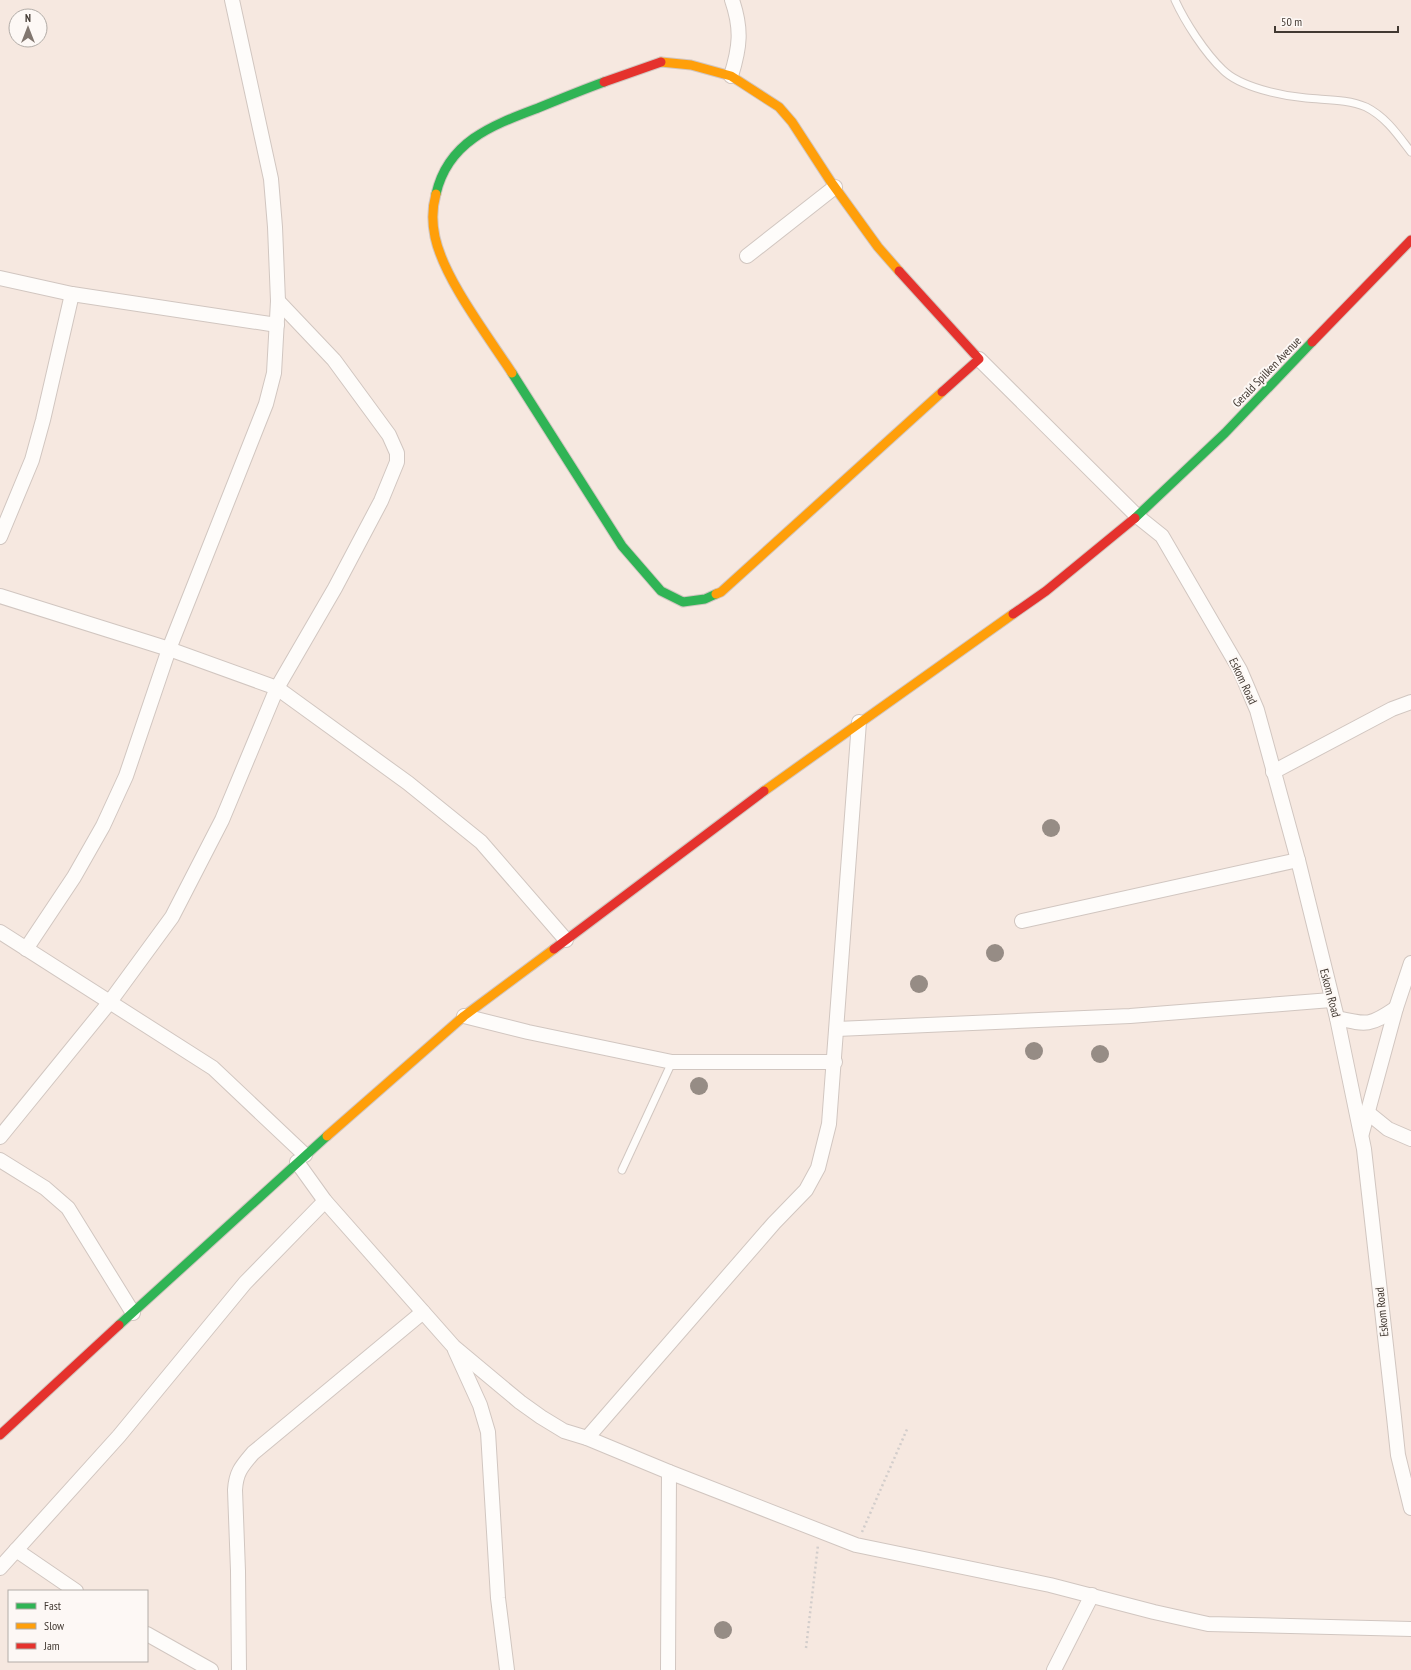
<svg xmlns="http://www.w3.org/2000/svg" width="1411" height="1670" viewBox="0 0 1411 1670" font-family="'PT Sans Narrow',sans-serif">
<style>
.building{fill:#968c85}
.lines{fill:none;stroke-linecap:round;stroke-linejoin:round}
.lane-casing{stroke:#d1c6c0;stroke-width:9}
.street-casing{stroke:#d1c6c0;stroke-width:16}
.fast-casing{stroke:#d1c6c0;stroke-width:11}
.slow-casing{stroke:#d1c6c0;stroke-width:11}
.jam-casing{stroke:#d1c6c0;stroke-width:11}
.path{stroke:#d2cdcb;stroke-width:2.5;stroke-dasharray:2 3;stroke-linecap:butt}
.lane{stroke:#fefcfa;stroke-width:7}
.street{stroke:#fefcfa;stroke-width:14}
.fast{stroke:#30b455;stroke-width:9}
.slow{stroke:#ff9f0a;stroke-width:9}
.jam{stroke:#e5322d;stroke-width:9}
.labels{text-anchor:middle;stroke-width:4;stroke-linejoin:round;paint-order:stroke}
.street-label{font-size:12px;fill:#423932;stroke:#fdf8f5}
</style>
<rect width="100%" height="100%" fill="#f6e8e0"/>
<g class="building">
<circle cx="1051" cy="828" r="9"/>
<circle cx="995" cy="953" r="9"/>
<circle cx="919" cy="984" r="9"/>
<circle cx="1034" cy="1051" r="9"/>
<circle cx="1100" cy="1054" r="9"/>
<circle cx="699" cy="1086" r="9"/>
<circle cx="723" cy="1630" r="9"/>
</g>
<g class="lines">
<defs>
<g id="lane">
<path d="M1175,0C1185,22 1205,53 1223,70C1240,87 1282,96 1306,98C1325,100 1348,99 1366,107C1386,117 1398,135 1411,152"/>
<path d="M622,1170L672,1062"/>
</g>
<g id="street">
<path d="M731,76C740,47 742,29 732,0"/>
<path d="M747,256L835,187"/>
<path d="M0,278L72,294L277,325"/>
<path d="M979,359L1137,516L1162,536L1240,670L1257,710L1298,860L1337,1018L1364,1149L1394,1417L1398,1455L1411,1508"/>
<path d="M0,537L32,460L43,420L72,294"/>
<path d="M0,596L169,649L277,688L408,783L481,842L566,940"/>
<path d="M1273,772L1392,709L1411,702"/>
<path d="M1022,921L1298,860"/>
<path d="M0,932L213,1068L305,1155"/>
<path d="M26,949L74,877L103,826L126,776L169,649L266,404L274,373L278,301L275,227L271,179L232,0"/>
<path d="M464,1016L528,1032L672,1062H835"/>
<path d="M1337,1018C1367,1025 1370,1026 1396,1008"/>
<path d="M837,1029L1130,1016L1331,1000"/>
<path d="M1367,1112L1388,1129L1411,1139"/>
<path d="M1362,1133L1396,1008L1411,963"/>
<path d="M0,1137L109,1003L172,917L222,820L277,688L335,588L381,501L397,462V453L389,435L334,360L278,301"/>
<path d="M0,1160L45,1188L68,1208L133,1313"/>
<path d="M297,1162L325,1201L454,1347L520,1402L541,1417L564,1431L587,1438L669,1472L856,1545L1050,1585L1154,1612L1208,1624L1411,1629"/>
<path d="M455,1350L480,1405L488,1432L498,1598L507,1670"/>
<path d="M587,1438L774,1223L806,1190L818,1168L829,1124L859,722"/>
<path d="M16,1550L76,1591"/>
<path d="M0,1568L119,1436L245,1283L325,1201"/>
<path d="M147,1634L211,1670"/>
<path d="M239,1670L238,1571L235,1490C236,1472 242,1466 253,1453L423,1312"/>
<path d="M668,1670L669,1472"/>
<path d="M1054,1670L1092,1595"/>
</g>
<g id="fast">
<path d="M436,194C448,141 493,125 538,108C560,99 582,90 604,82"/>
<path d="M512,373L622,546L661,591L683,602L705,599L716,594"/>
<path d="M1135,518L1225,433L1312,342"/>
<path d="M119,1325L327,1136"/>
</g>
<g id="slow">
<path d="M661,62L691,65L731,76L779,107L792,122L831,182L878,247L899,271"/>
<path d="M436,194C432,208 432,223 435,237C444,279 488,336 512,373"/>
<path d="M716,594L721,592L942,392"/>
<path d="M764,791L1013,614"/>
<path d="M327,1136L464,1016L554,949"/>
</g>
<g id="jam">
<path d="M604,82L661,62"/>
<path d="M899,271L979,359L942,392"/>
<path d="M1312,342L1411,240"/>
<path d="M1013,614L1046,591L1135,518"/>
<path d="M554,949L764,791"/>
<path d="M0,1435L119,1325"/>
</g>
</defs>
<use href="#lane" class="lane-casing"/>
<use href="#street" class="street-casing"/>
<use href="#fast" class="fast-casing"/>
<use href="#slow" class="slow-casing"/>
<use href="#jam" class="jam-casing"/>
<g class="path">
<path d="M862,1532L908,1427"/>
<path d="M806,1648L818,1545"/>
</g>
<use href="#lane" class="lane"/>
<use href="#street" class="street"/>
<use href="#fast" class="fast"/>
<use href="#slow" class="slow"/>
<use href="#jam" class="jam"/>
</g>
<g class="labels">
<g class="street-label">
<text transform="translate(1267 372) rotate(-46)" y="4">Gerald Spilken Avenue</text>
<text transform="translate(1243 681) rotate(65)" y="4">Eskom Road</text>
<text transform="translate(1330 993) rotate(75)" y="4">Eskom Road</text>
<text transform="translate(1382 1312) rotate(-96)" y="4">Eskom Road</text>
</g>
</g>
<rect x="8" y="1590" width="140" height="72" fill="#fdf8f5" stroke="#b2aca7"/>
<rect x="16" y="1603" width="20" height="6" fill="#30b455" stroke="#b2aca7"/>
<text x="44" y="1610" font-size="12" fill="#423932">Fast</text>
<rect x="16" y="1623" width="20" height="6" fill="#ff9f0a" stroke="#b2aca7"/>
<text x="44" y="1630" font-size="12" fill="#423932">Slow</text>
<rect x="16" y="1643" width="20" height="6" fill="#e5322d" stroke="#b2aca7"/>
<text x="44" y="1650" font-size="12" fill="#423932">Jam</text>
<g transform="translate(28 28)"><circle r="19" fill="#fdf8f5" stroke="#b2aca7"/>
<path d="M0-3L7 15L0 10L-7 15Z" fill="#81766f"/>
<text y="-6" font-size="11" font-weight="bold" text-anchor="middle" fill="#423932">N</text>
</g>
<path d="M1275 26v6h123v-6" fill="none" stroke="#423932" stroke-width="2"/>
<text x="1281" y="26" font-size="12" fill="#423932" stroke="#fdf8f5" stroke-width="3" paint-order="stroke">50 m</text>
</svg>
